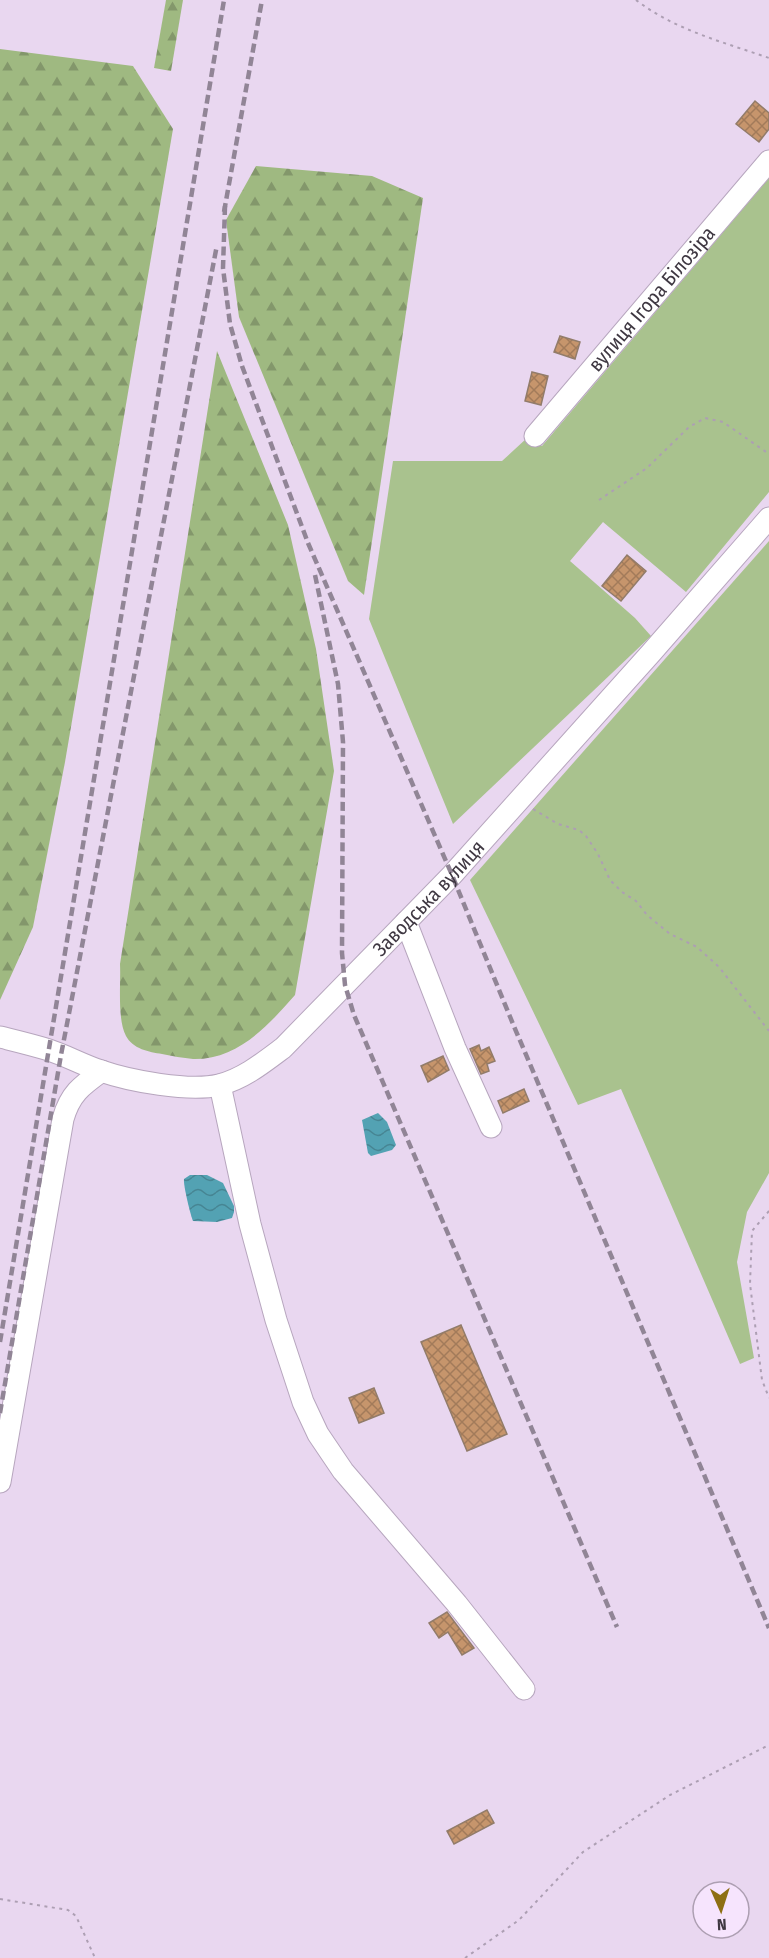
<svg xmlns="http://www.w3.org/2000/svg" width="769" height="1958" viewBox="0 0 769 1958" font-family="'Fira Sans Condensed',sans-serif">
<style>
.grass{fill:#a9c28e}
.forest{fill:url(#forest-firs)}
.water{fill:url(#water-waves)}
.building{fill:url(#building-cross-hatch);stroke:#927c6a;stroke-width:1.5}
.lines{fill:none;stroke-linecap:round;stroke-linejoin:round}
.minor-casing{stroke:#b7a6be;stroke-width:23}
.path{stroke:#ad9fb3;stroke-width:2;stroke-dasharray:3 4.5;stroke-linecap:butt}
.minor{stroke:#fff;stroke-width:21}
.rail{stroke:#918596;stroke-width:4.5;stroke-dasharray:9 4.5;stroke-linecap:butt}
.labels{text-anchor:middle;stroke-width:5;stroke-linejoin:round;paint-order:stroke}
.street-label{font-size:20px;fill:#3f3842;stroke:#f6e4fd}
</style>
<defs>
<pattern id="forest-firs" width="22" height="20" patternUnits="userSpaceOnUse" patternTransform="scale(1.5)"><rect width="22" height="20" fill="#9fb981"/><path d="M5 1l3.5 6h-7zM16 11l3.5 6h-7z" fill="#83976b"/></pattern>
<pattern id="water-waves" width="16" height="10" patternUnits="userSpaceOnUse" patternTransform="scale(1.5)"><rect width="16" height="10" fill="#53a2b3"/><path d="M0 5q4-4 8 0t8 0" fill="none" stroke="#468593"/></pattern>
<pattern id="building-cross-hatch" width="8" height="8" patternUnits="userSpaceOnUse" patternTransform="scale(1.5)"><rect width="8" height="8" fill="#c6956c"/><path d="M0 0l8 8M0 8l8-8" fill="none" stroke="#a27b5a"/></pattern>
</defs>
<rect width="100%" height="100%" fill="#e9d7f0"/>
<g class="grass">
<path d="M769,178V492L686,592L603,522L570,561L635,618L651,636L453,824L369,619L393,461H502L527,438L542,446Z"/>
<path d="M769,541V1173L747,1212L737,1262L754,1358L740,1364L621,1089L578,1105L470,880Z"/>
</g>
<g class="forest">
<path d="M166,0H183L171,71L154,68Z"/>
<path d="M0,49L133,66L173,129L65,762L33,927L0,1000Z"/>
<path d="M256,166L372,176L423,198L364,595L348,581L239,317L226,220Z"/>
<path d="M217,351L288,525L316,649L334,771L295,995C268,1026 237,1060 193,1059C183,1058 172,1056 162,1054C149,1052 133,1049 126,1036C117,1019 121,984 120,964Z"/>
</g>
<g class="water">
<path d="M378,1113L387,1122L396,1145L392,1150L371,1156L368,1153L362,1120Z"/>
<path d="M190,1175H207L223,1183L234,1206V1212L232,1218L217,1222L193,1221C191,1217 183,1185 184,1179Z"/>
</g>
<g class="building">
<path d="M755,101L769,113V129L759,142L736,124Z"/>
<path d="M560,336L580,342L575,359L554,352Z"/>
<path d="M532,372L548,376L541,405L525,401Z"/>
<path d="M627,555L646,571L621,601L602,586Z"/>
<path d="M479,1045L481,1051L489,1047L495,1061L487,1064L489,1071L481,1074L470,1049Z"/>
<path d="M443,1056L449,1070L428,1082L421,1066Z"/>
<path d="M524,1089L529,1101L503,1113L498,1101Z"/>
<path d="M461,1325L507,1434L467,1451L421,1342Z"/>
<path d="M374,1388L384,1413L359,1423L349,1398Z"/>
<path d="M447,1612L474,1648L462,1655L448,1632L439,1638L429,1623Z"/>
<path d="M487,1810L494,1823L454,1844L447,1831Z"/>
</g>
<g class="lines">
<defs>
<g id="minor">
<path id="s1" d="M535,436L769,161"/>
<path d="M406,922L455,1048L491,1127"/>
<path id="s2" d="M0,1037C16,1041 33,1045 49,1050C67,1056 83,1065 101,1071C130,1081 189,1092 219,1085C243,1079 263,1063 283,1048L452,875L651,653L769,518"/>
<path d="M220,1085L250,1224L276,1320L303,1402L318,1434L343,1471L457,1604L524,1689"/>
<path d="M0,1482L63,1119C70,1094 81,1086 102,1071"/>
</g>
</defs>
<use href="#minor" class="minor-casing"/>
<g class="path">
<path d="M636,0C675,30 723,42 769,58"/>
<path d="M599,500L647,468L689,427L705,418L723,422L769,454"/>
<path d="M533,809L558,824L579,830L586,836L598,854L610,880L622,892L636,901L647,915L670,934L697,947L719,967L769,1031"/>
<path d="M769,1211L752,1231L750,1284L762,1380L769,1398"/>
<path d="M0,1899L68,1910L76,1916L95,1958"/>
<path d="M465,1958L519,1920L583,1852L670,1795L769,1745"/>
</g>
<use href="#minor" class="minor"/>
<g class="rail">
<path d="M225,206L223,268L230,324L242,366L308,543L452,875L513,1024L769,1628"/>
<path d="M224,212L262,0"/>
<path d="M315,575L338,684L343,742L342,953L345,985L354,1015L617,1627"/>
<path d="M0,1342L224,0"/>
<path d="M0,1413L61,1055L217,245"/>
</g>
</g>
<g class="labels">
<g class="street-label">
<text dy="7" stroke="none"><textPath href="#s1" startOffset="180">вулиця Ігора Білозіра</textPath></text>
<text dy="7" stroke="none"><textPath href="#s2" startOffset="510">Заводська вулиця</textPath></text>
</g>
</g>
<g transform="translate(721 1910) rotate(177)"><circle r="28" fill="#f6e4fd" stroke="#ad9fb2" stroke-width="1.5"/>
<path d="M0-4.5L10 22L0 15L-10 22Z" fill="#8e6f13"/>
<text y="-9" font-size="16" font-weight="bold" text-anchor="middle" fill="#3f3842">N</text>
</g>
</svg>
